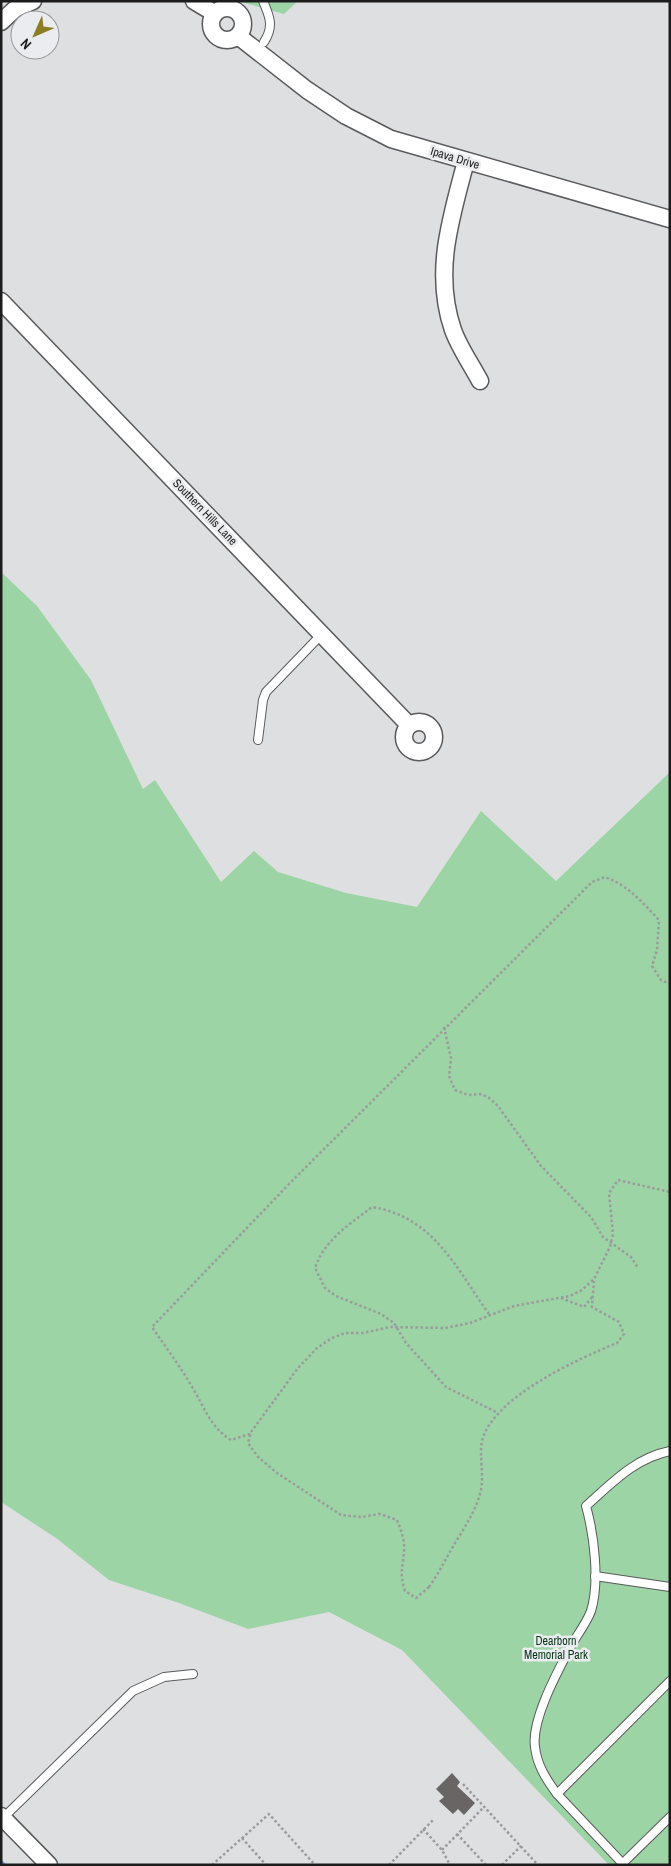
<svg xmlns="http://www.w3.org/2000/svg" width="671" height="1866" viewBox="0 0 671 1866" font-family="'Archivo Narrow',sans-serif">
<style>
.green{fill:#9cd4a5}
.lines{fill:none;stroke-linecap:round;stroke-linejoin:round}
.stream{stroke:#6da4d7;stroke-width:4}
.building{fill:#686564}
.service-casing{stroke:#5a5a5c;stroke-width:10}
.minor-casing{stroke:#5a5a5c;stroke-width:19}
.path{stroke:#9a9b9c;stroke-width:2.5;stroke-dasharray:2.5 2.5;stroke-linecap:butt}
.service{stroke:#fff;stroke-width:8}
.minor{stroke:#fff;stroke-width:16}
.labels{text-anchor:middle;stroke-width:5;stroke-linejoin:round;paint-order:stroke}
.street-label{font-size:12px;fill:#1c1c1d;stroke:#ebecef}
.park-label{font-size:12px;fill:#073616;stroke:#ebecef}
</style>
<rect width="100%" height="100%" fill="#dedfe1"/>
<g class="green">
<path d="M238,1H298L284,14Z"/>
<path d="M1,572L37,606L91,680L143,789L155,780L221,882L254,851L278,872L346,893L417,907L481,811L556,881L670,772V1865H609L402,1650L329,1612L248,1629L179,1603L109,1580L56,1538L1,1502Z"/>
</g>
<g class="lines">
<path class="stream" d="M1,1862L4,1865"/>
</g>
<path class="building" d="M452,1773L460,1782L457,1786L475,1803L464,1815L458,1809L453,1814L439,1801L444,1797L436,1789Z"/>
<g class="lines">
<defs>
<g id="service">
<path d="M263,1C270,17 274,27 264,42"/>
<path d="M258,740L263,700L266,692L322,634"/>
<path d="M670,1451C635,1458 612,1483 586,1506C594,1535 600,1582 591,1611C587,1622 578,1634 572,1644C559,1669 531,1719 535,1747C537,1765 546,1779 557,1794L670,1681"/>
<path d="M595,1576L670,1587"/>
<path d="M557,1794L624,1865"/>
<path d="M3,1818L133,1691L164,1677L193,1674"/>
<path d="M623,1863L670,1817"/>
</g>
<g id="minor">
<path d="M194,1L214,13"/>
<circle cx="227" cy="24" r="16"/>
<path d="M1,22L15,9L33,1"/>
<path d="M238,36L307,90L346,116L391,139L670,219"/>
<path d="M466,161C451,218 433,272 453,330C459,347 471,364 480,381"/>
<path d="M1,301L408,724"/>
<circle cx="419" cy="737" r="15"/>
<path d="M1,1816L49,1865"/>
</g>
</defs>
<use href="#service" class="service-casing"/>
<use href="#minor" class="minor-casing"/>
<g class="path">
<path d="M444,1027L451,1058L449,1076L455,1090L468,1095L480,1094L488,1097L498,1106L541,1166L591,1217L603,1237L631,1257L638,1268"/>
<path d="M561,1298L584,1307L592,1297"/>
<path d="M489,1314C456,1268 434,1217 372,1207C349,1225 325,1239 315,1268L325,1288L336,1296L381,1314L394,1323L406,1343L446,1387L498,1413"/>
<path d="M250,1434L231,1440C209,1426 204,1406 191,1385C179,1365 165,1346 152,1327L289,1184L592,882L605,877C629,886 642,902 659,920L657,950L652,966L661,980L670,984"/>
<path d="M429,1587L416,1598L405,1591C399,1573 403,1568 404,1551C405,1540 401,1530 397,1520L380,1514L362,1517L341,1515L277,1473L258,1457L248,1443L251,1432L298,1368L317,1348L332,1338L345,1333H363L390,1327L445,1328L470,1323L514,1306L570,1296L582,1290L594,1279L610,1247L613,1234L609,1193L618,1180L670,1192"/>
<path d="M429,1587C441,1570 449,1552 460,1535C469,1520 477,1507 481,1490C484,1474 479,1456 482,1441C493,1397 578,1359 617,1343L624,1334L619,1322L592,1307L594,1281"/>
<path d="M463,1784L538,1865"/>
<path d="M423,1829L442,1850L450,1865"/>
<path d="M457,1834L486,1865"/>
<path d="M242,1838L266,1865"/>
<path d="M442,1850L484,1807"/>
<path d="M212,1865L269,1814L315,1865"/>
<path d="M389,1865L434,1819"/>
<path d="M502,1865L521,1846"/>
</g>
<use href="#service" class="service"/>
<use href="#minor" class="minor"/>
</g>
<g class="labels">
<g class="street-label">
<text transform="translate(455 158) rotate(17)" y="4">Ipava Drive</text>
<text transform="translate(205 512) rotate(46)" y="4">Southern Hills Lane</text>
</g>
<g class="park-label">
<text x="556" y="1645">Dearborn<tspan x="556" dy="14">Memorial Park</tspan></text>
</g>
</g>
<rect width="671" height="1866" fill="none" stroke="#1c1c1d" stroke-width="5"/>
<g transform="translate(35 35) rotate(225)"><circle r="24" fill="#ebecef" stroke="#98999b"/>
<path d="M0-4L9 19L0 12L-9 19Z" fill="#8b7d23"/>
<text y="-8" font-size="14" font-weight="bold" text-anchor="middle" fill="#1c1c1d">N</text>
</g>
</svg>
